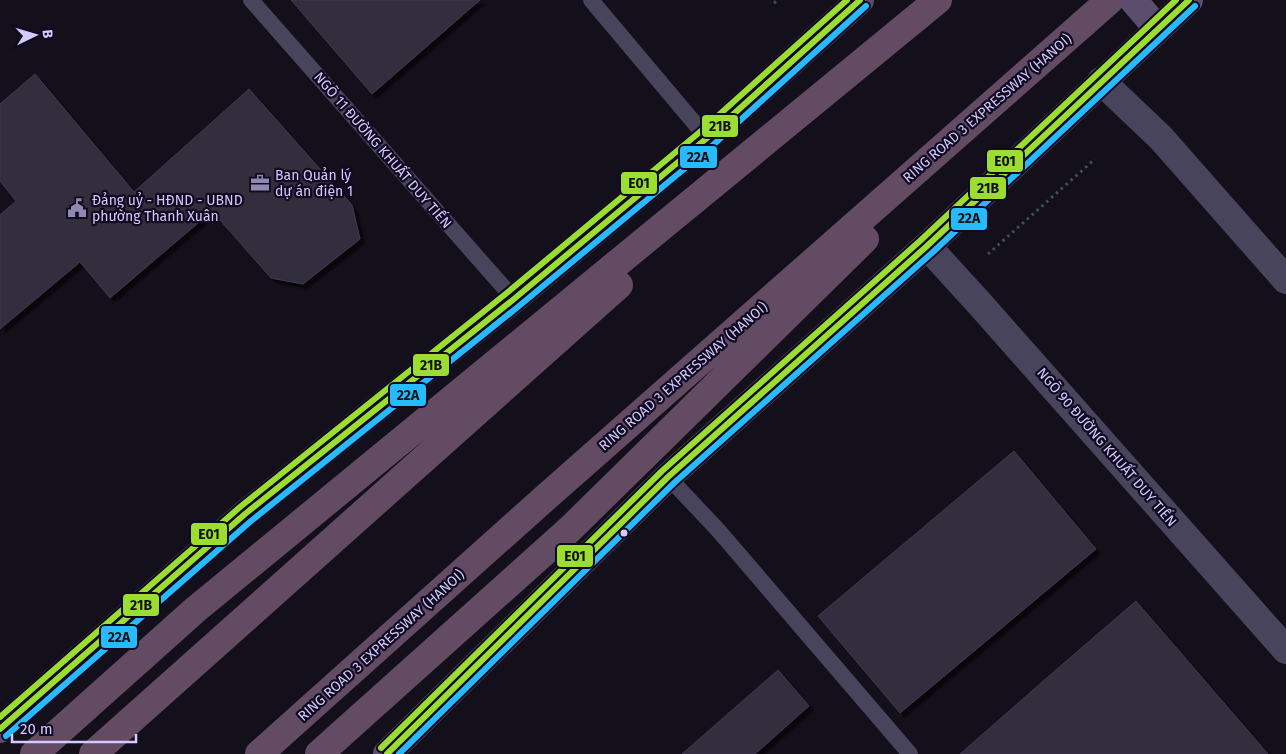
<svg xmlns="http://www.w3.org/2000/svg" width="1286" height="754" viewBox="0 0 1286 754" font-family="'Fira Sans',sans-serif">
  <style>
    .building { fill: #312d3e; stroke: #3e3a50; filter: url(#shadow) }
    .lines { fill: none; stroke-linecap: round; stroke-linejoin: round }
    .path { stroke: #424e5c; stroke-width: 3; stroke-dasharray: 2.5 4; stroke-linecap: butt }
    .service { stroke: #47445c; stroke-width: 16 }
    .minor { stroke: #47445c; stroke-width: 28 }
    .primary { stroke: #5c4d6e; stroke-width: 28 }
    .motorway { stroke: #624b63; stroke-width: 28 }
    .motorway-bridge { stroke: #624b63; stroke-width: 28 }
    .bus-1-casing { stroke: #100b20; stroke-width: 10 }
    .bus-2-casing { stroke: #100b20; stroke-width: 10 }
    .bus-3-casing { stroke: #100b20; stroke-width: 10 }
    .bus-1 { stroke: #9cdd31; stroke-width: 6 }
    .bus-2 { stroke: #27baff; stroke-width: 6 }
    .bus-3 { stroke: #9cdd31; stroke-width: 6 }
    .bus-dot { fill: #d3caff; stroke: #100b20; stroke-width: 2 }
    .labels { text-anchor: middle; stroke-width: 4.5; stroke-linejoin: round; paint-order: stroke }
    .street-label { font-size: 14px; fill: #d3caff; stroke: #100b20 }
    .poi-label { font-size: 14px; fill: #d3caff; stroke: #100b20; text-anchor: start }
    .line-badge { stroke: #100b20; stroke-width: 2 }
    .pale-badge-label { font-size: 14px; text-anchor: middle; font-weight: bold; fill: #111 }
  </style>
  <defs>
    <filter id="shadow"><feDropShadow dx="4.5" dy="4.5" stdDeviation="1" flood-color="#0009"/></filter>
  </defs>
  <rect width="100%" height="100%" fill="#13101b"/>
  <path class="building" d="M291 0H480L372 94Z
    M35 74 134 192 249 89 352 205 360 239 303 284 271 278 212 211 110 298 80 262 0 329V215L16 201 0 181V104Z
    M1014 451 1096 549 900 713 818 616Z
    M1136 601 1268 754H960L1049 676Z
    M778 670 809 706 755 754H682Z"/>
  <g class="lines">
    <path class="path" d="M774 3 778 0
      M988 254 1095 159"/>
    <path class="service" d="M251 0 514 299
      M591 0 707 138
      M668 477 718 530 910 754"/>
    <path class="minor" d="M1101 81 1161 138 1286 280
      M927 246 979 303 1286 650"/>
    <path class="primary" d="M1133 0 1157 28
      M0 729 245 514 514 299 707 138 860 0
      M387 754 668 477 927 246 1189 0"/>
    <path class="motorway" d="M1084 23 1110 0"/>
    <path class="motorway-bridge" d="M34 754 195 610 938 0
      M93 754 619 285
      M259 754 545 498 1084 23
      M319 754 570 529 865 239"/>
    <g class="bus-1-casing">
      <path id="bus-1" d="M0 729 245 514 514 299 707 138 860 0
        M387 754 668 477 927 246 1189 0"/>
    </g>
    <g class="bus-2-casing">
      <path id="bus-2" d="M6 736 251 521 519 306 713 145 866 6
        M399 754 674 483 933 252 1195 6"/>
    </g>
    <g class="bus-3-casing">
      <path id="bus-3" d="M0 717 240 507 508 292 701 131 847 0
        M381 748 662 471 921 240 1176 0"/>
    </g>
    <use href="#bus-1" class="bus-1"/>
    <use href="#bus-2" class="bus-2"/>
    <use href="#bus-3" class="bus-3"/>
  </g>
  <defs>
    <g id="office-bare" transform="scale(1.5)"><path d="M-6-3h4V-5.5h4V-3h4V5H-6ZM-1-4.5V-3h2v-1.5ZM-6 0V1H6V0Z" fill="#9089af" stroke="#100b20" stroke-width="2.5" paint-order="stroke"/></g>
    <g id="civic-bare" transform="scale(1.5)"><path d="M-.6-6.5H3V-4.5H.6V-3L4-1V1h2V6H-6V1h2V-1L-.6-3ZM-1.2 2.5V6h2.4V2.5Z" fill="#9089af" stroke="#100b20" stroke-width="2.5" paint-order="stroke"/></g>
  </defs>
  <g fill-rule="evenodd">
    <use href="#office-bare" x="260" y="183"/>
    <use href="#civic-bare" x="77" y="208"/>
  </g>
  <circle class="bus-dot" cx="624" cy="533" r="4.5"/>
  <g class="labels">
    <g class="street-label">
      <text transform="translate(987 108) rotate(-41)" y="5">RING ROAD 3 EXPRESSWAY (HANOI)</text>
      <text transform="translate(383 150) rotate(49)" y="5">NGÕ 11 ĐƯỜNG KHUẤT DUY TIẾN</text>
      <text transform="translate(683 376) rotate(-41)" y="5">RING ROAD 3 EXPRESSWAY (HANOI)</text>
      <text transform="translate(1107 447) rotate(49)" y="5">NGÕ 90 ĐƯỜNG KHUẤT DUY TIẾN</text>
      <text transform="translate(381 645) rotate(-42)" y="5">RING ROAD 3 EXPRESSWAY (HANOI)</text>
    </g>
    <g class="poi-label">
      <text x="275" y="180">Ban Quản lý<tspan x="275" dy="16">dự án điện 1</tspan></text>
      <text x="92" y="205">Đảng uỷ - HĐND - UBND<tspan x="92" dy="16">phường Thanh Xuân</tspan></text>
    </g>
  </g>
  <g class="line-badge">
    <rect x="701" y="114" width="38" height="24" rx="5" fill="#9cdd31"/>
    <rect x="679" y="145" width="39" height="24" rx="5" fill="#27baff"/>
    <rect x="986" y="149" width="38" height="24" rx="5" fill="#9cdd31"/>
    <rect x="620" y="171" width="38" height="24" rx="5" fill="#9cdd31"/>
    <rect x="969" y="176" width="38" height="24" rx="5" fill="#9cdd31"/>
    <rect x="950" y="207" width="38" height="24" rx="5" fill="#27baff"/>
    <rect x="412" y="353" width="38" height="24" rx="5" fill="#9cdd31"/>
    <rect x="389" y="383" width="38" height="24" rx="5" fill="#27baff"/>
    <rect x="190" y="522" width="38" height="24" rx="5" fill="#9cdd31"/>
    <rect x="556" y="544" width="38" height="24" rx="5" fill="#9cdd31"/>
    <rect x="122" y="593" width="38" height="24" rx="5" fill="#9cdd31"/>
    <rect x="100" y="625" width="38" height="24" rx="5" fill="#27baff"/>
  </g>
  <g class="pale-badge-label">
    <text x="720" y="131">21B</text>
    <text x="698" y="162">22A</text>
    <text x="1005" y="166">E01</text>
    <text x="639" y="188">E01</text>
    <text x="988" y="193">21B</text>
    <text x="969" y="223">22A</text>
    <text x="431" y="370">21B</text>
    <text x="408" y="400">22A</text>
    <text x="209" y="539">E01</text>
    <text x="575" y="561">E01</text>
    <text x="141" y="610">21B</text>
    <text x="119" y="642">22A</text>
  </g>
  <g transform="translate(35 35) rotate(85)" stroke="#100b20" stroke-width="4" paint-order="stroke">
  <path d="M0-4L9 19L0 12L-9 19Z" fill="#d3caff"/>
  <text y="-8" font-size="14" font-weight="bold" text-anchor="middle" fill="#d3caff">B</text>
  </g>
  <path d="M12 734v8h124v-8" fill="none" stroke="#d3caff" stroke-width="2.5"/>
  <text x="20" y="734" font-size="15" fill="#d3caff" stroke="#100b20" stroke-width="4" paint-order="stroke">20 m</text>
</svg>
